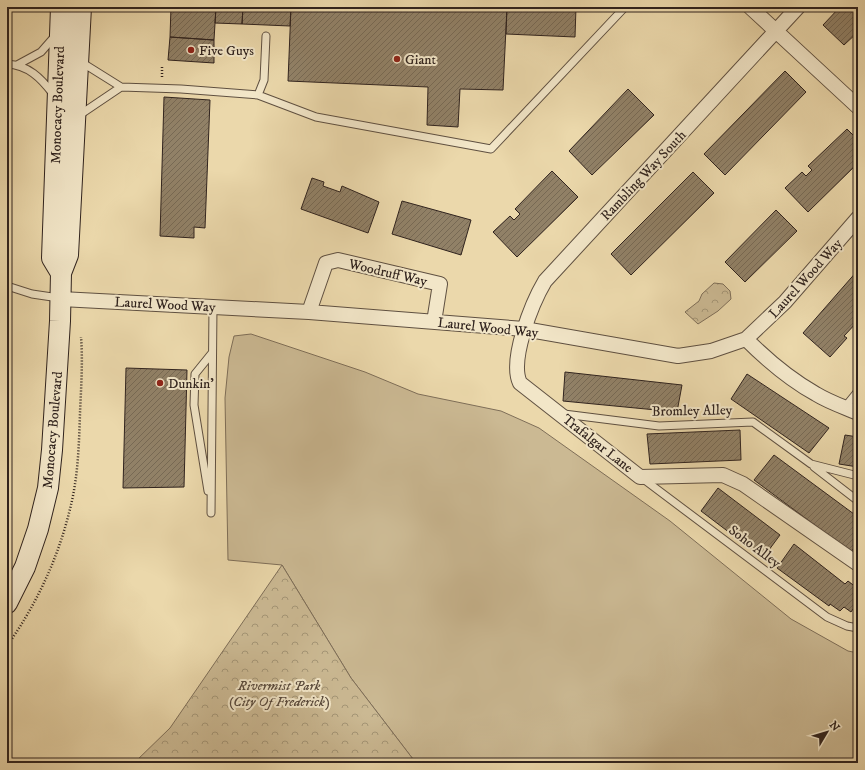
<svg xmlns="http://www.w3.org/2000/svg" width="865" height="770" viewBox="0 0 865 770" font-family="'IM FELL DW Pica',serif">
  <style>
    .grass { fill: #cbb993; stroke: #7e6e58 }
    .park { fill: url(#park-crowns); stroke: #7e6e58 }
    .building { fill: url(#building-hatch); stroke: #30231e }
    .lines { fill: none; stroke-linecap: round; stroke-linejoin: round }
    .lane-casing { stroke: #5f5041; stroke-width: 9 }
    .street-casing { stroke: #5f5041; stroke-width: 16 }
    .secondary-casing { stroke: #30231e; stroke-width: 22 }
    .path { stroke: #30231e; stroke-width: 2.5; stroke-dasharray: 1 2; stroke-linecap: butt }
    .lane { stroke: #f2e6c8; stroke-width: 7 }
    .street { stroke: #f2e6c8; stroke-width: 14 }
    .secondary { stroke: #f2e6c8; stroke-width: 20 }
    .poi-dot { fill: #8f2418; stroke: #f2e6c8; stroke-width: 1.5 }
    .labels { text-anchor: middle; stroke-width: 4; stroke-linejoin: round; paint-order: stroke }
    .poi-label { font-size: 14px; fill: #30231e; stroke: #f2e6c8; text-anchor: start }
    .street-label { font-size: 14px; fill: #30231e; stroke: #f2e6c8 }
    .park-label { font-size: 14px; font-style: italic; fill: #57483b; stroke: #f2e6c8 }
  </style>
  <defs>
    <pattern id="park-crowns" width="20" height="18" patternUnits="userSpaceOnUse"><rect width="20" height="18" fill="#cbb993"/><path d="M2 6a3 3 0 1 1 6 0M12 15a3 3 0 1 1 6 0" fill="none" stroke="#a59677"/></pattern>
    <pattern id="building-hatch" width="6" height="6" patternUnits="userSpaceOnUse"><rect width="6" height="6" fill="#918167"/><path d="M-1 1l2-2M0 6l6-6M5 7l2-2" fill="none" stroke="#776954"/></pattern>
  </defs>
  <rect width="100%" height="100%" fill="#ebd8ab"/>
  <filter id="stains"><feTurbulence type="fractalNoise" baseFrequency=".005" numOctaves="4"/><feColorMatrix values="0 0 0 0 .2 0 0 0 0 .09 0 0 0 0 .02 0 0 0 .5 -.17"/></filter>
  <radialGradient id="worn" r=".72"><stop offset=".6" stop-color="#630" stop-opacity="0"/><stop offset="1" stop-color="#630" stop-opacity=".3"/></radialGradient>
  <path class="grass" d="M251 334 365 372 418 394 501 411 539 428 670 521 791 619 848 651 858 653V763H416L351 678 282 565 228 560 225 398 229 357 234 336Z"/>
  <path class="park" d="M714 283 723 284 730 291 731 299 718 311 698 324 685 312 699 301 702 294Z
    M282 565 351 678 416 763H134L170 728Z"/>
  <path class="building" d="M171 7H216L214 40 170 37Z
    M216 7H243L242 24 215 23Z
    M243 7H291L290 26 242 24Z
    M291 7H507L503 90 460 89 458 127 427 125 428 87 288 81Z
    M507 7H576L575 37 506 34Z
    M840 7H858V32L844 45 823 25Z
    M170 37 214 40V63L168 60Z
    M785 71 806 92 725 175 704 154Z
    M628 89 654 115 592 175 569 151Z
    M164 97 210 100 205 228 194 227V238L160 236Z
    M847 129 858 140V163L808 212 785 188 802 172 806 176 812 170 808 166Z
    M552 171 578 197 517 257 493 232 510 216 514 220 520 214 515 209Z
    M693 172 714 193 631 275 611 254Z
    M312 178 324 182 323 186 340 192 342 186 379 202 368 233 301 209Z
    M402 201 471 220 461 255 392 234Z
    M776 210 797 231 745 282 725 262Z
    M858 270V321L844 336 847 338 830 357 803 333Z
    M126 368 187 370 184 487 123 488Z
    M565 372 682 385 677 412 563 401Z
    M747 374 829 428 809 453 731 399Z
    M740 430 741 460 650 464 647 434Z
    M845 435 858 437V467L839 464Z
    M774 455 858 517V542L851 552 754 480Z
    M718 488 780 535 763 558 701 511Z
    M794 544 845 584 848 581 857 588 858 586V612L853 609 851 612 844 607 840 611 830 604 829 606 777 568Z"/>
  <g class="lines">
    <g class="lane-casing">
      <path id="lane" d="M7 64C28 65 41 78 53 94
        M17 65 41 52 55 36
        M121 87 181 89 258 95 264 80 266 36
        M258 95 316 117 491 149 625 7
        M78 116 121 87 81 62
        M7 286 32 294 59 298
        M845 407 858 391
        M564 414 659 426 753 422 811 464 858 476
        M814 467 858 501
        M642 478 827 617 847 626 858 628
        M208 491 194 405 195 374 212 353
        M211 513 213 307"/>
    </g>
    <g class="street-casing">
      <path id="street" d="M750 7 858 107
        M798 7 545 281C532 303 509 360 520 383L640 477 723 475 743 484 858 564
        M61 299 309 312 524 329 678 356 711 351 746 339 785 302 858 218
        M309 312 326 263 338 260 440 284 434 322
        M746 339C767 360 789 379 816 394 829 402 844 407 858 413"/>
    </g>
    <g class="secondary-casing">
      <path id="secondary" d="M61 7 52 258 61 273
        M7 603 25 567 38 529 48 488 52 450 60 321 61 273 68 255 81 7"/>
    </g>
    <path class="path" d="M162 77V65
      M7 646C36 605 58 559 70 509 78 478 79 445 80 413 81 388 83 362 81 337"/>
    <use href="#lane" class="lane"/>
    <use href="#street" class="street"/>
    <use href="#secondary" class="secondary"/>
  </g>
  <g class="poi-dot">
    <circle cx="191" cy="50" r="4"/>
    <circle cx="397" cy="59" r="4"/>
    <circle cx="160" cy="383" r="4"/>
  </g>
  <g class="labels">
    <g class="poi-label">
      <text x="199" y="55">Five Guys</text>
      <text x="405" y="64">Giant</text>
      <text x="168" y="388">Dunkin'</text>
    </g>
    <g class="street-label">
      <text transform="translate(57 105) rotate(-88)" y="5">Monocacy Boulevard</text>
      <text transform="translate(643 175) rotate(-47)" y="5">Rambling Way South</text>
      <text transform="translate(388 272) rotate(13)" y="5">Woodruff Way</text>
      <text transform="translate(805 278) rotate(-48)" y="5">Laurel Wood Way</text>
      <text transform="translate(165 304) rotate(3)" y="5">Laurel Wood Way</text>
      <text transform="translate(488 327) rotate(6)" y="5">Laurel Wood Way</text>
      <text transform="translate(692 410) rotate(-1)" y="5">Bromley Alley</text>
      <text transform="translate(52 430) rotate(-85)" y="5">Monocacy Boulevard</text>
      <text transform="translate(598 443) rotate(38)" y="5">Trafalgar Lane</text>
      <text transform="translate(755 546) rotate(37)" y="5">Soho Alley</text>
    </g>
    <g class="park-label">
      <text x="279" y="690">Rivermist Park<tspan x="279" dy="16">(City Of Frederick)</tspan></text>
    </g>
  </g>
  <rect width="865" height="770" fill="none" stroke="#ebd8ab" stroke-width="24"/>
  <rect x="8" y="8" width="849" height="754" fill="none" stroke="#30231e" stroke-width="2"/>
  <rect x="12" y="12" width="841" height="746" fill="none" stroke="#30231e"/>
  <g transform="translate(827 732) rotate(52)" stroke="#f2e6c8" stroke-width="3" paint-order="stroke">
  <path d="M0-3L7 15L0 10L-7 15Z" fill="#30231e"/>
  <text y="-6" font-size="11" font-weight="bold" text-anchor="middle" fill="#30231e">N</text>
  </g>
  <rect width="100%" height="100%" filter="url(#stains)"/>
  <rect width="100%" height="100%" fill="url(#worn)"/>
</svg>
